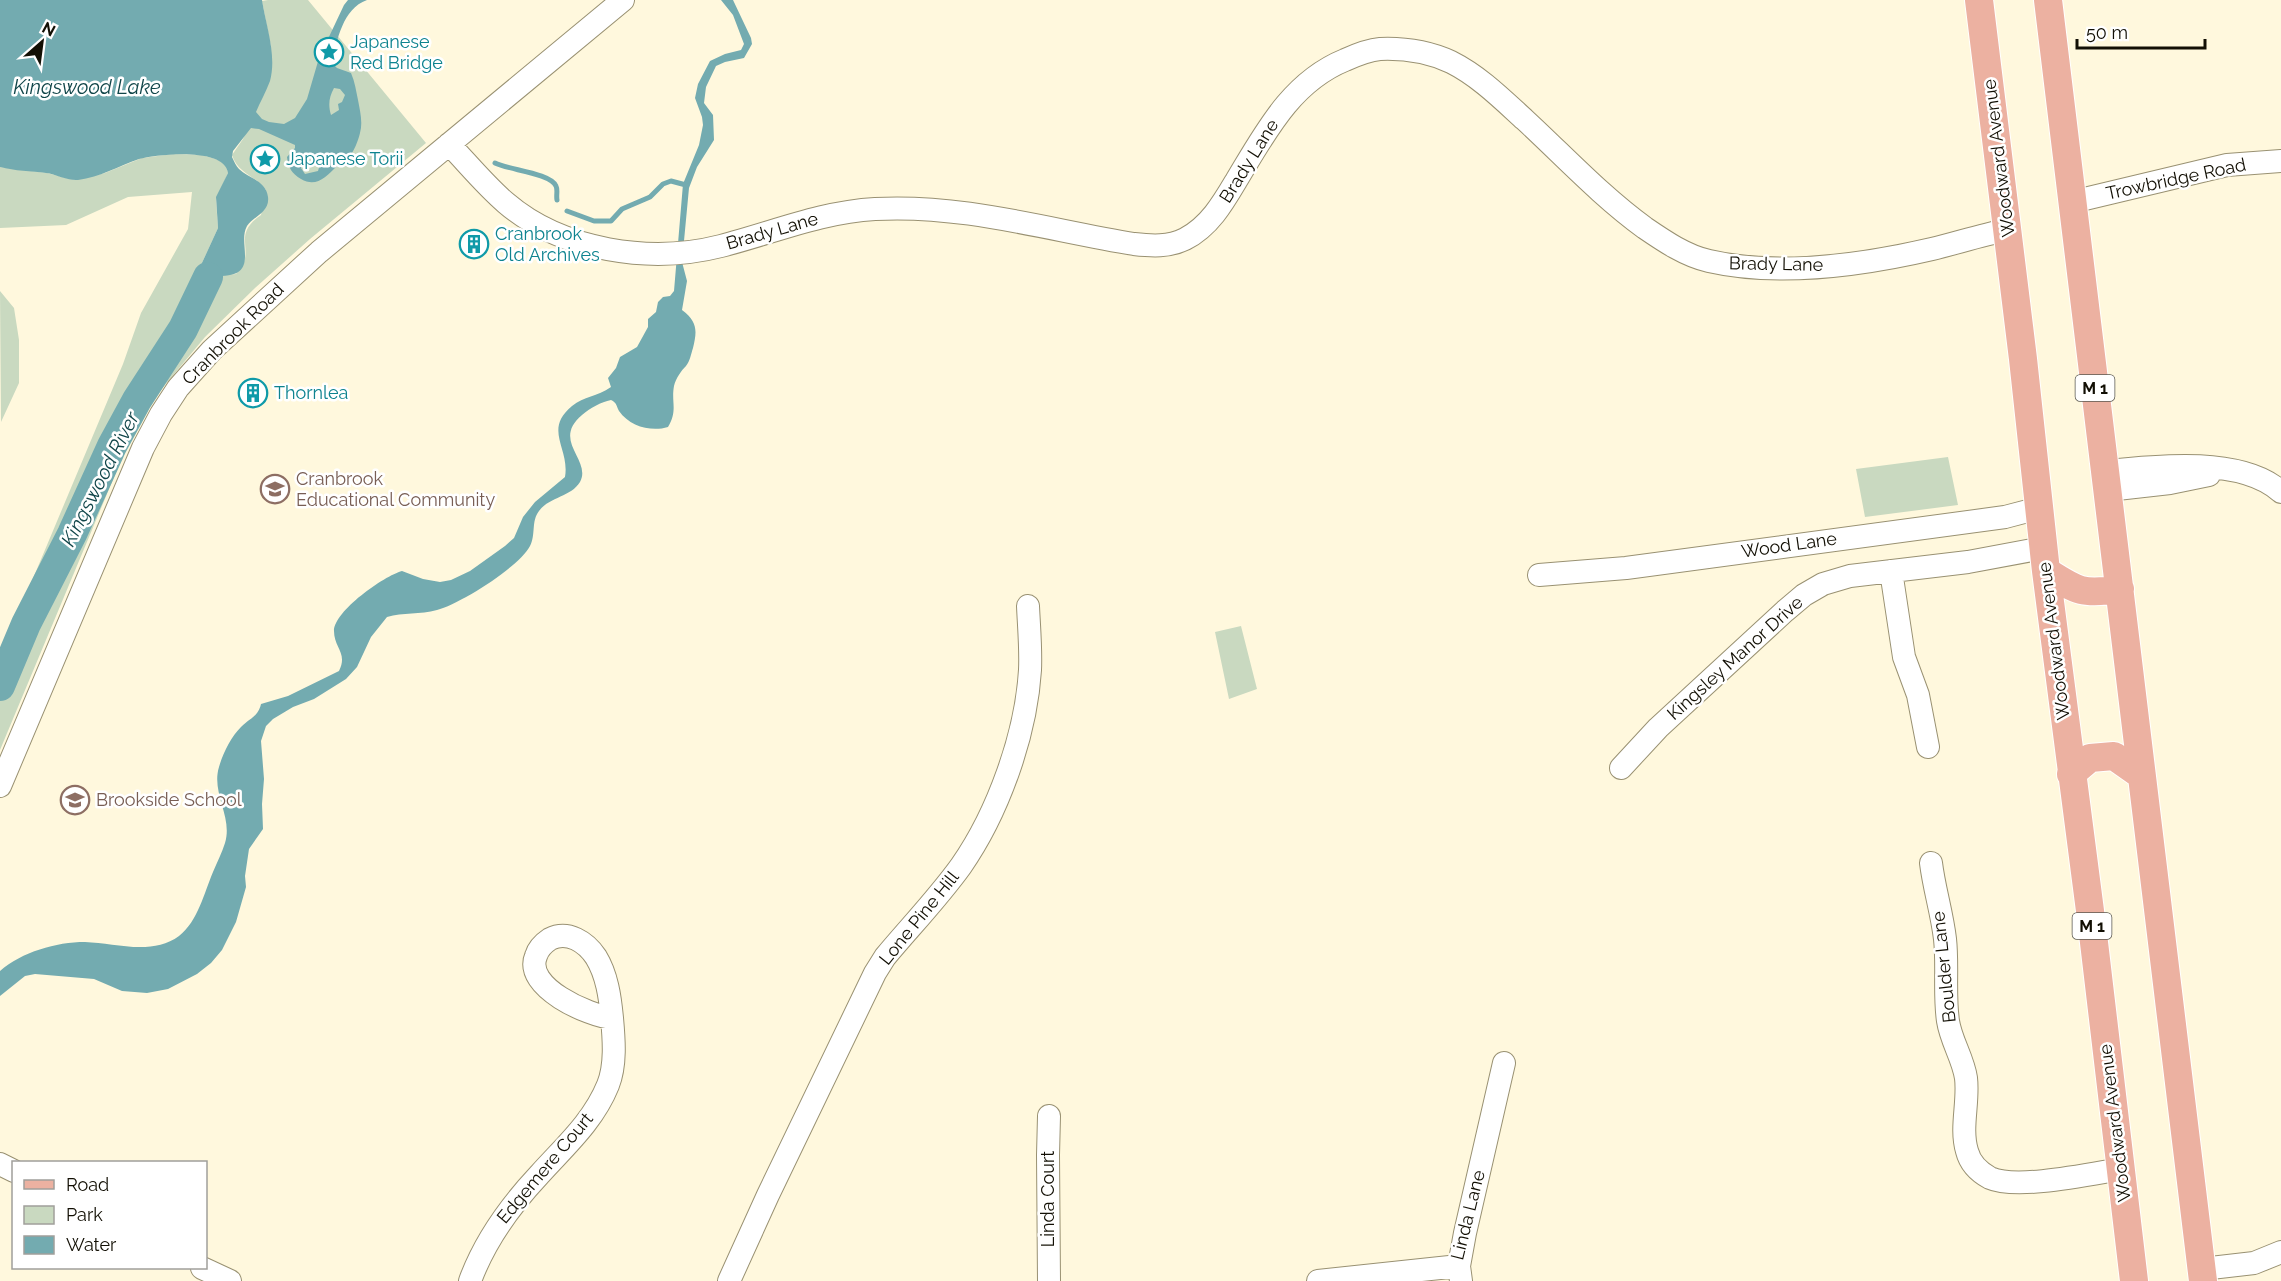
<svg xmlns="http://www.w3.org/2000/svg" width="2281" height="1281" viewBox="0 0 2281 1281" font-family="Raleway,sans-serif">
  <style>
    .green { fill: #c9d9c0 }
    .water { fill: #73abb0; fill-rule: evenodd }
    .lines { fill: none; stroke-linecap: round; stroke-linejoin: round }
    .stream { stroke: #73abb0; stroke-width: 5 }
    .river { stroke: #73abb0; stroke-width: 30 }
    .minor-casing { stroke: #999172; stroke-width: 24 }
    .major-casing { stroke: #fff; stroke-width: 30 }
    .minor { stroke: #fff; stroke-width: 22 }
    .major { stroke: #ecb1a1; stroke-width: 28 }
    .labels { text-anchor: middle; stroke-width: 5; stroke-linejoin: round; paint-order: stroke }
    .shield { fill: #fff; stroke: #59574f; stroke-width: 1.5 }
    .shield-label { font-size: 16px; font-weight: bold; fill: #120f04 }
    .culture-label { font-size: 18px; fill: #0d838f; stroke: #fff; text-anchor: start }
    .street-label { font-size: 18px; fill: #120f04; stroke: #fff }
    .education-label { font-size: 18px; fill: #785e54; stroke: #fff; text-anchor: start }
    .water-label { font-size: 20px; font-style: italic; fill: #104549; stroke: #fff }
  </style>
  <rect width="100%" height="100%" fill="#fff8dd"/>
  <path class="green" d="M268 0H308L426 143 310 239 255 288 205 337 140 415 0 750V657L123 364 141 313 188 229 192 192 128 197 66 225 0 228V167L47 173 74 180 105 173 142 158 173 154 202 155 219 160 227 166 228 173 216 200 218 228 201 265 208 277 236 274C259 250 229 237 261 215L266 190C255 175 238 174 232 155L243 139 270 79 271 47 262 1Z
    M0 291 14 308 19 340V383L1 422Z
    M1948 457 1958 505 1865 517 1856 469Z
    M1241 626 1257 689 1229 699 1215 632Z"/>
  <path class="water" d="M0 0H262C266 26 277 55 270 81 266 92 260 102 256 112L262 119 269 122 284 124 295 118 307 99 319 58 344 5 348 0H367C342 9 338 40 331 62L337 68 351 73C355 82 356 91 358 100 360 111 363 122 360 133 358 141 354 152 348 158 345 162 340 163 337 166 326 177 316 188 301 179 292 174 288 167 287 157L295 148V145L259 129 251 128 233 151 232 157C234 161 236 166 239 169 249 179 266 180 268 197 270 212 254 216 247 226 237 243 260 275 222 276 215 277 209 278 204 274L201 265 218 228 216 197 228 173C225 147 158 154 139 159 119 166 100 177 78 180 67 181 56 174 46 173 31 171 15 171 0 167ZM334 88 340 89 345 95 342 102 338 104 339 110 331 115C328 105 329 97 334 88ZM308 156H315L319 159 320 164 318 171 305 174 301 168Z
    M721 0H733L751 38 752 44 744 58 725 62 716 66 706 87 704 103 713 115 714 140 697 167 689 188 682 262 687 281 682 310C698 322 697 331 693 348 691 354 690 361 686 366 681 371 676 378 674 386 671 403 678 410 668 427 652 432 630 427 619 411 616 405 617 403 611 400 601 402 590 408 582 415 551 441 592 460 580 482 571 497 549 497 539 511 531 521 536 535 530 546 519 567 460 604 437 610 420 615 403 612 387 617L371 637 357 667 346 679 314 699 293 707 273 719 266 726 261 741 264 779 262 804 263 829 249 849 245 876 246 887 236 922 222 950 211 963 197 974 168 989 147 993 122 991 94 979 35 974 25 976 0 996V971C22 952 56 942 85 942 115 943 152 956 179 936 198 921 204 893 213 872 217 862 222 853 225 843 233 817 211 793 219 767 223 753 231 737 241 727 250 718 258 717 261 704L288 696 339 671C348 653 334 648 334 631 334 611 384 576 402 571L423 579 440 582 451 580 470 571 505 546 514 538 523 517 535 502 565 477C570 448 543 430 572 406 584 396 597 397 611 387L608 378 616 368 620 357 637 347 648 327V319L656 312 658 302 663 297 670 296 674 291 683 184 699 145 703 125 702 117 695 98 698 84 710 61 725 54 741 50 744 44 733 15Z"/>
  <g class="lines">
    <path class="stream" d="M495 163C509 170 550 173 556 186 558 190 556 195 557 200
      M567 211 594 221H611L622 209 650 197 663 184 671 181 686 185"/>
    <path class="river" d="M0 686 26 624 72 534 112 446 137 400 183 329 208 277"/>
    <g class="minor-casing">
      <path id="minor" d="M449 144C468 164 486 186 506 203 562 251 651 264 721 246 772 233 821 212 875 209 963 204 1048 230 1134 244 1152 246 1169 247 1185 239 1209 227 1223 203 1236 181 1265 133 1291 82 1345 60 1356 55 1368 50 1380 49 1404 48 1429 52 1451 62 1479 76 1502 99 1525 120 1564 156 1601 196 1645 228 1664 241 1686 256 1709 261 1779 277 1863 265 1932 249 1957 243 1981 235 2007 230
        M2072 202 2227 165 2281 161
        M2106 471C2155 466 2242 456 2281 492
        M2108 490 2170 483 2209 475
        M1891 571 1904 657 1918 695 1928 747
        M1539 575 1626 568 2005 517 2039 508
        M1621 768 1658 728 1785 611 1804 595 1823 584 1850 576 1968 562 2043 548
        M0 786 143 448 161 414 178 388 212 350 319 252 623 0
        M1931 863C1934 888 1942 913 1945 939 1948 966 1944 994 1948 1021 1951 1041 1963 1058 1966 1078 1969 1102 1960 1128 1967 1151 1970 1163 1979 1172 1990 1178 2017 1190 2090 1174 2121 1169
        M0 1164 14 1171
        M202 1268 230 1281
        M2202 1269 2254 1263 2281 1252
        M470 1281C485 1240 509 1207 539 1175 564 1147 593 1122 608 1085 616 1065 614 1040 612 1018 610 997 607 975 596 957 586 942 568 930 550 939 544 943 538 949 536 956 523 987 589 1016 612 1018
        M729 1281 768 1195 875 973 885 957C910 927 938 898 961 866 998 813 1026 735 1030 670 1031 649 1029 628 1028 606
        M1049 1281 1048 1155 1049 1116
        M1318 1281 1459 1266
        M1461 1281 1459 1266 1465 1233 1504 1063"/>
    </g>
    <g class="major-casing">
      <path id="major" d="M1979 0 2023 359 2046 571 2093 934 2134 1281
        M2048 0 2203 1281
        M2046 571C2077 591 2082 595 2120 589
        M2071 774 2090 758 2114 756 2141 775"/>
    </g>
    <use href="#minor" class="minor"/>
    <use href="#major" class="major"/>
  </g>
  <defs>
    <g id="sight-ring" transform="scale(1.5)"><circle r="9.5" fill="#fff" stroke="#0f9aa8" stroke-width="1.5"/><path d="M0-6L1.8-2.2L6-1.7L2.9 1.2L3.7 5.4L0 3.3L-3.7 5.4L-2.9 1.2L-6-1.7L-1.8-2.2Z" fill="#0f9aa8"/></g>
    <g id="building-ring" transform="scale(1.5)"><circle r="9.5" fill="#fff" stroke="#0f9aa8" stroke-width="1.5"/><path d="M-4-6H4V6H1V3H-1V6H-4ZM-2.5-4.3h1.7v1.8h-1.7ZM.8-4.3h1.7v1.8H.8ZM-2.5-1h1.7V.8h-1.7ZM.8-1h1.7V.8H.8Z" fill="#0f9aa8"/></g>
    <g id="school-ring" transform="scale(1.5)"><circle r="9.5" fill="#fff" stroke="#8d6e63" stroke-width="1.5"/><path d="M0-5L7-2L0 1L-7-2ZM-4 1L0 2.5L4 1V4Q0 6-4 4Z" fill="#8d6e63"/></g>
  </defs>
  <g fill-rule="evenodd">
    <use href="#sight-ring" x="329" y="52"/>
    <use href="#sight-ring" x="265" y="159"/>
    <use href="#building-ring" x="474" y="244"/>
    <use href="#building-ring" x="253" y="393"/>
    <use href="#school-ring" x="275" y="489"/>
    <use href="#school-ring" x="75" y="800"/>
  </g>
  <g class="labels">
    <g class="shield">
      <rect x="2075.5" y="375" width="39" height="26" rx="4.5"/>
      <rect x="2072.5" y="913" width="39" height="26" rx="4.5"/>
    </g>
    <g class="shield-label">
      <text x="2095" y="394">M 1</text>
      <text x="2092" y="932">M 1</text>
    </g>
    <g class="culture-label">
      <text x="350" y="48">Japanese<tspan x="350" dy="21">Red Bridge</tspan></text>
      <text x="286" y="165">Japanese Torii</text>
      <text x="495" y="240">Cranbrook<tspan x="495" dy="21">Old Archives</tspan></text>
      <text x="274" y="399">Thornlea</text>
    </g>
    <g class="street-label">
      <text transform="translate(1999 158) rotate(-97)" y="6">Woodward Avenue</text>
      <text transform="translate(1249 161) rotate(-58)" y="6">Brady Lane</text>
      <text transform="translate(2176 179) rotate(-12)" y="6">Trowbridge Road</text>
      <text transform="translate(772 231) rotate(-16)" y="6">Brady Lane</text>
      <text transform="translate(1776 264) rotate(1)" y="6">Brady Lane</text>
      <text transform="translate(233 334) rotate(-45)" y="6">Cranbrook Road</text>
      <text transform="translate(1789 545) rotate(-8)" y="6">Wood Lane</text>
      <text transform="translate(2054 641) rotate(-97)" y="6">Woodward Avenue</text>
      <text transform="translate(1735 658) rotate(-42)" y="6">Kingsley Manor Drive</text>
      <text transform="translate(919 918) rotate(-51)" y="6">Lone Pine Hill</text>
      <text transform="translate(1944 967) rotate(-96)" y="6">Boulder Lane</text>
      <text transform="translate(2115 1123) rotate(-97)" y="6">Woodward Avenue</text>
      <text transform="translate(545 1168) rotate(-50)" y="6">Edgemere Court</text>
      <text transform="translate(1048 1199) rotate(-90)" y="6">Linda Court</text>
      <text transform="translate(1468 1215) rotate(-76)" y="6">Linda Lane</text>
    </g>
    <g class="education-label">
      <text x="296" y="485">Cranbrook<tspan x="296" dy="21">Educational Community</tspan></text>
      <text x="96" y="806">Brookside School</text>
    </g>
    <g class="water-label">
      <text x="87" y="94">Kingswood Lake</text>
      <text transform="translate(100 479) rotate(-63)" y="7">Kingswood River</text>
    </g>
  </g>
  <rect x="12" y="1161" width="195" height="108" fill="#ffffff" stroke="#a09f9b" stroke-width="1.5"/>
  <rect x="24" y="1180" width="30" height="9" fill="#ecb1a1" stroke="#a09f9b" stroke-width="1.5"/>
  <text x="66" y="1191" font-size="18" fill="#120f04">Road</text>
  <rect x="24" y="1206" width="30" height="18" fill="#c9d9c0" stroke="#a09f9b" stroke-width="1.5"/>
  <text x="66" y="1221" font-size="18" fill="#120f04">Park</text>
  <rect x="24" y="1236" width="30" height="18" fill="#73abb0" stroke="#a09f9b" stroke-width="1.5"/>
  <text x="66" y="1251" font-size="18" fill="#120f04">Water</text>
  <g transform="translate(42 42) rotate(28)" stroke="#ffffff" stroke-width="4.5" paint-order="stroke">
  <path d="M0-4.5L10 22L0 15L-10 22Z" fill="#120f04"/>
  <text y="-9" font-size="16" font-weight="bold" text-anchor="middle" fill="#120f04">N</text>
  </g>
  <path d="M2077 39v9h128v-9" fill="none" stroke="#120f04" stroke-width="3"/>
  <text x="2086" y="39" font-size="18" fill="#120f04" stroke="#ffffff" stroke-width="4.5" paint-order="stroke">50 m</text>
</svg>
